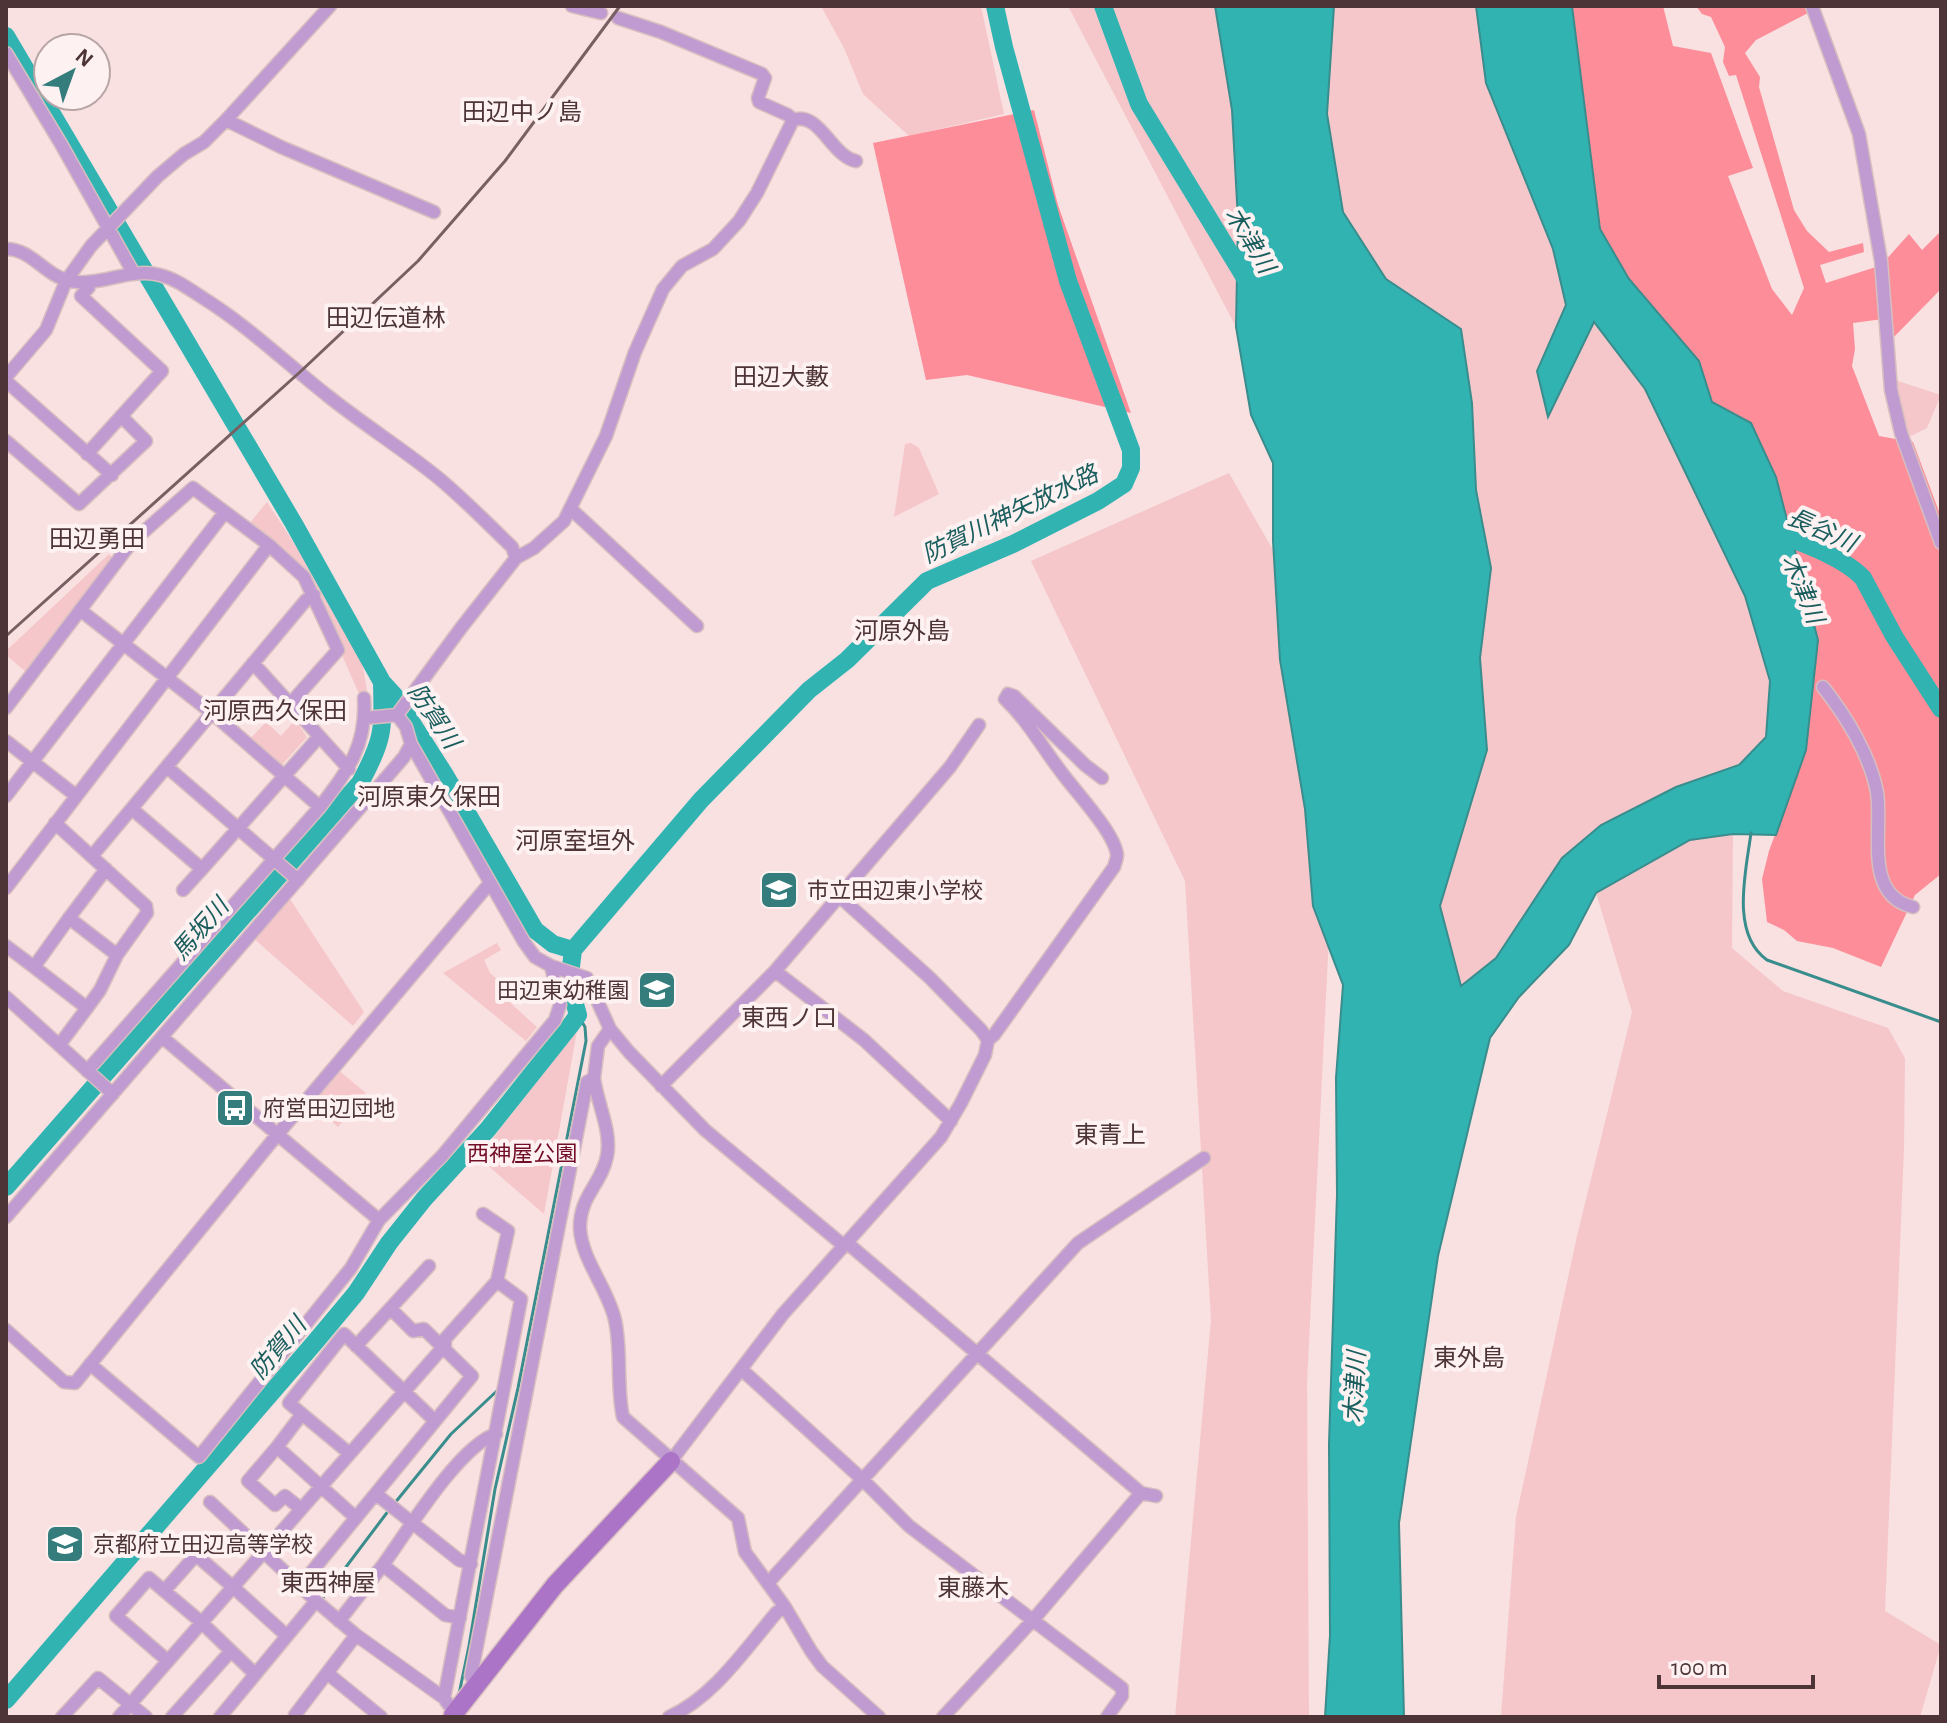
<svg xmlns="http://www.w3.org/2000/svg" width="1947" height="1723" viewBox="0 0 1947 1723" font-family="'Alegreya Sans','Noto Sans JP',sans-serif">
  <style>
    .green { fill: #f5c7ca }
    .forest { fill: #fd8d99 }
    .water { fill: #31b3b2; stroke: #398d8d; stroke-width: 2 }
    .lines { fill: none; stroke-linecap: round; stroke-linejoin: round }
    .stream { stroke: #398d8d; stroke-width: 3 }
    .river { stroke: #31b3b2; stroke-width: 18 }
    .street-casing { stroke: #d7bebf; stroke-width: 15 }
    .secondary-casing { stroke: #d7bebf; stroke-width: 21 }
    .street { stroke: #c09bd2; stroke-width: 12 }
    .secondary { stroke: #ab74c6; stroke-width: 18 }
    .rail { stroke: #785f61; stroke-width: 3 }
    .labels { text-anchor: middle; stroke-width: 8; stroke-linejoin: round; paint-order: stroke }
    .poi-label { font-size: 22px; fill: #4d3436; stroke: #fef1f1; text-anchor: start }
    .park-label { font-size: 22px; fill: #720d27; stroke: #fef1f1 }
    .neighbourhood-label { font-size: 24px; fill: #4d3436; stroke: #fef1f1 }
    .water-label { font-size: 24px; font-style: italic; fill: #1a5e5e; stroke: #fef1f1 }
  </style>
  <rect width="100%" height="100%" fill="#f9e0e1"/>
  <path class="green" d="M821 6H981L1004 114 909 136 863 94 844 48Z
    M1068 6H1215L1232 110 1238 220 1236 327Z
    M1334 6H1476L1486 83 1553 249 1566 305 1537 371 1549 416 1594 321 1645 389 1745 596 1770 681 1766 737 1739 765 1676 787 1601 825 1562 858 1496 958 1461 986 1440 906 1487 750 1480 658 1491 568 1476 490 1472 403 1461 329 1386 279 1343 212 1327 114Z
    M1895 380 1941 395 1927 428 1911 436 1903 427Z
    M911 443 919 448 939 494 894 517 905 444Z
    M1229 473 1342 671 1307 1383 1309 1717H1175L1211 1320 1185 881 1031 561Z
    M267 502 311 569 362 662 368 696 359 694 307 575 249 524Z
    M109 554 113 558 26 672 6 655V651Z
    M295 720 307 737 279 768 248 741 266 722 281 736Z
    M1733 834 1732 948 1783 991 1888 1028 1905 1058 1904 1149 1885 1611 1941 1645 1920 1717H1501L1516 1517 1577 1236 1632 1012 1596 893 1690 840Z
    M288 896 364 1012 353 1026 252 937Z
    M497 943 501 950 484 960 490 973 512 992 506 999 537 1027 526 1041 443 973Z
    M577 1031 544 1214 478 1157Z
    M337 1069 366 1093 338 1127 309 1102Z"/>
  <path class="forest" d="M1572 6H1663L1673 46 1711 53 1753 168 1728 176 1772 289 1792 315 1804 288 1736 75 1729 76 1723 62 1725 47 1711 17 1702 14 1696 6H1808L1810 12 1756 40 1745 53 1760 77 1759 87 1794 210 1807 231 1829 252 1863 243 1864 252 1820 265 1826 283 1876 267 1883 319 1853 323 1855 349 1852 366 1879 436 1913 442 1941 517V874L1915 895 1881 967 1833 948 1797 941 1784 930 1767 922 1762 879 1769 851 1806 750 1751 423 1712 402 1699 361 1629 279 1600 229Z
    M1034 110 1058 205 1131 413 967 375 926 380 873 143Z
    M1941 231V289L1890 341 1884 262 1909 234 1922 250Z"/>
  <path class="water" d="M1215 6H1334L1327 114 1343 212 1386 279 1461 329 1472 403 1476 490 1491 568 1480 658 1487 750 1440 906 1461 986 1496 958 1562 858 1601 825 1676 787 1739 765 1766 737 1770 681 1745 596 1645 389 1594 322 1548 417 1537 371 1566 305 1553 249 1486 83 1476 6H1572L1600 229 1629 279 1699 361 1712 402 1751 423 1776 477 1818 640 1806 750 1776 835 1733 834 1690 840 1596 893 1569 945 1519 997 1490 1038 1438 1256 1399 1523 1404 1717H1325L1330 1635 1329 1444 1337 1195 1336 1078 1343 985 1313 906 1305 809 1280 660 1273 541V463L1251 415 1236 327 1238 220 1232 110Z"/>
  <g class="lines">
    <path class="stream" d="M1751 833C1746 871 1730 934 1767 960L1941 1022
      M394 1504 451 1434 499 1389
      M321 1600 389 1510
      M459 1694 469 1646 495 1489 518 1388 586 1041 585 1027 578 1015"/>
    <path class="river" d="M1103 6 1139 104 1250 286
      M6 36 294 524 382 682 394 695 445 775 535 930 553 944 573 950
      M1771 532C1799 541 1843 557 1863 578L1894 636 1941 709
      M573 950 701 800 809 690 847 660 927 581 1013 544 1098 501 1124 484 1131 468V450L1068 281 1004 47 995 6
      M6 1187 360 783C384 739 383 731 382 682
      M6 1700 316 1341 356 1293 389 1243 424 1199 488 1129 570 1026 578 1015 569 983 573 950"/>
    <g class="street-casing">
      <path id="street" d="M572 6 601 13
        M1812 6 1859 134 1881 261 1891 390 1901 433 1941 543
        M618 18 661 32 762 74 765 78 758 98 759 102 788 115 793 120C820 111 831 156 856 161
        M6 53 61 144 134 274
        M226 120 281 147 434 212
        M6 249C32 249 45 276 70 281 100 287 130 267 160 275 176 279 189 289 203 298 248 326 286 363 328 396 363 424 401 448 436 476 463 498 487 523 512 547L516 558
        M6 377 46 330 66 281 91 246 158 176 184 154 204 142 226 120 330 6
        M6 381 112 475
        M6 441 79 504 146 441 121 416
        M87 454 162 371 81 296 89 287V282
        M571 509 697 626
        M80 610 212 713 320 807
        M253 663 349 769
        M1823 687C1846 716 1870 755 1877 792 1883 831 1863 895 1913 907
        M6 708 131 543 193 488 269 545 304 577 338 650 290 704
        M397 715 461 628 516 558 534 548 564 521 606 436 635 352 663 289 682 266 713 249 739 221 757 193 793 120
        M397 715 406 727 411 744 524 942 535 957 551 966
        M365 718 397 715
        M6 741 75 795
        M167 767 298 880
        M6 796 225 512
        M132 809 202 869 183 890
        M55 823 146 906 147 913 117 955 100 990 87 1008
        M92 856 306 600 314 595
        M106 869 69 918 117 955
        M202 869 318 738
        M6 888 269 545
        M6 946 34 967 69 918
        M34 967 87 1008 60 1044
        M775 971 864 1040 951 1121
        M6 997 113 1094
        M162 1037 379 1220
        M988 1040 994 1035 1114 867C1115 864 1117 857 1117 855 1115 833 1075 791 1062 773 1042 747 1028 721 1005 699L1008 694 1014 696 1085 765 1102 778
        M87 1071 320 807C348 770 367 746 364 698
        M594 1078C597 1103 612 1131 607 1156 602 1184 579 1196 580 1229 582 1260 608 1289 615 1320 622 1352 616 1385 623 1417L738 1518 745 1552 785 1607 811 1651 822 1666 879 1717
        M661 1086 775 971 950 767 979 725
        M6 1217 404 757 411 744
        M846 1242 1141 1493 1156 1496
        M6 1330 64 1382 75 1383 277 1135 490 883
        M356 1346 429 1266
        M90 1364 199 1457 351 1268 379 1220 442 1156 555 1020 560 1005 551 966 587 978 610 1029 629 1052 705 1130 843 1245
        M741 1369 863 1480 909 1526 1122 1688V1696L1107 1717
        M302 1414 289 1403 344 1334 434 1420
        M277 1447 248 1481 275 1505 285 1496 300 1508
        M349 1453 302 1414 277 1447 356 1518
        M671 1461 783 1314 941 1137 961 1103 985 1055 988 1040 981 1030 930 978 840 897
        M376 1494 459 1560 471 1564
        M210 1502 316 1601 356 1635 444 1698 448 1704
        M768 1583 1078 1243 1204 1158
        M300 1586 472 1376 424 1329 413 1331 391 1309
        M164 1591 196 1555 233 1587 168 1661
        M460 1618 445 1615 383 1565C407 1532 459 1446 496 1434
        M339 1621 383 1565
        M356 1635 327 1673 381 1717
        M287 1636 233 1587 445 1345V1339L497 1281 508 1231 483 1214
        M476 1685 471 1676 587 1082 594 1078 598 1046 610 1029
        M444 1698 521 1299 497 1281
        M62 1717 98 1678 146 1717
        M119 1717 168 1661 116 1616 149 1578 201 1622 255 1674
        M172 1717 231 1651
        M220 1717 316 1601
        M298 1717 295 1715 327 1673
        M669 1717C714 1697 746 1648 777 1612L785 1607
        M943 1717 1033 1620 1141 1493"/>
    </g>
    <g class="secondary-casing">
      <path id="secondary" d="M453 1715 555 1585 671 1461"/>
    </g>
    <use href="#street" class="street"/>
    <use href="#secondary" class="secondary"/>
    <path class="rail" d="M6 636 300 372 418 261 505 161 620 6"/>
  </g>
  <defs>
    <g id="school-square" transform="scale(2)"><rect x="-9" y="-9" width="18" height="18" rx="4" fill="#357d7d" stroke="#fef1f1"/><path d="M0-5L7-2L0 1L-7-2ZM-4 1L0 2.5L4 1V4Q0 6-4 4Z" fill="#fff"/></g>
    <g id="bus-square" transform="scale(2)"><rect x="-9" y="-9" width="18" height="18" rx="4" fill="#357d7d" stroke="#fef1f1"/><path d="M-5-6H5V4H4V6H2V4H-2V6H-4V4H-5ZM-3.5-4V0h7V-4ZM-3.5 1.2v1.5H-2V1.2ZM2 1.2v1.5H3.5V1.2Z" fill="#fff"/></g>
  </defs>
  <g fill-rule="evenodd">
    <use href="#school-square" x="779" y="890"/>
    <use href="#school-square" x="657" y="990"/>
    <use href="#bus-square" x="235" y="1108"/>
    <use href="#school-square" x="65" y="1544"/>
  </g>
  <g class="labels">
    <g class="poi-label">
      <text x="807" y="898">市立田辺東小学校</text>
      <text x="629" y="998" text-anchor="end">田辺東幼稚園</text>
      <text x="263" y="1116">府営田辺団地</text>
      <text x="93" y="1552">京都府立田辺高等学校</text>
    </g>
    <g class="park-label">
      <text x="522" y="1161">西神屋公園</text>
    </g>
    <g class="neighbourhood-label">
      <text x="522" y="120">田辺中ノ島</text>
      <text x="386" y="326">田辺伝道林</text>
      <text x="781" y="385">田辺大藪</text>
      <text x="97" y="547">田辺勇田</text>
      <text x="902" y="639">河原外島</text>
      <text x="275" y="719">河原西久保田</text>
      <text x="429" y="805">河原東久保田</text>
      <text x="575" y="849">河原室垣外</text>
      <text x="789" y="1026">東西ノ口</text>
      <text x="1110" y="1143">東青上</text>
      <text x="1469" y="1366">東外島</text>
      <text x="328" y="1591">東西神屋</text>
      <text x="973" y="1596">東藤木</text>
    </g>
    <g class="water-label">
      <text transform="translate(1250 240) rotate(59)" y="8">木津川</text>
      <text transform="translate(1010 514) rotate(-26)" y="8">防賀川神矢放水路</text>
      <text transform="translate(1822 530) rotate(24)" y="8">長谷川</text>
      <text transform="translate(1803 589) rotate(68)" y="8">木津川</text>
      <text transform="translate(434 716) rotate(56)" y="8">防賀川</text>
      <text transform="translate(200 929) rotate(-49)" y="8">馬坂川</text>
      <text transform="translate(278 1348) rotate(-50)" y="8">防賀川</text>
      <text transform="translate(1355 1387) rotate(-87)" y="8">木津川</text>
    </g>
  </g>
  <rect width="1947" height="1723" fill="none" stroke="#4d3436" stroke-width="16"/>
  <g transform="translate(72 72) rotate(41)"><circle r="38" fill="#fef1f1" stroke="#b7a5a6" stroke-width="2"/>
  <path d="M0-6L14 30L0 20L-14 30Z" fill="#357d7d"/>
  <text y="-12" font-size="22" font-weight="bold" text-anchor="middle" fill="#4d3436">N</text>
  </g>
  <path d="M1659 1675v12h154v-12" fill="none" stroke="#4d3436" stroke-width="4"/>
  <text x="1671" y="1675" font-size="24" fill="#4d3436" stroke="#fef1f1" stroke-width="6" paint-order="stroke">100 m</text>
</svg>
